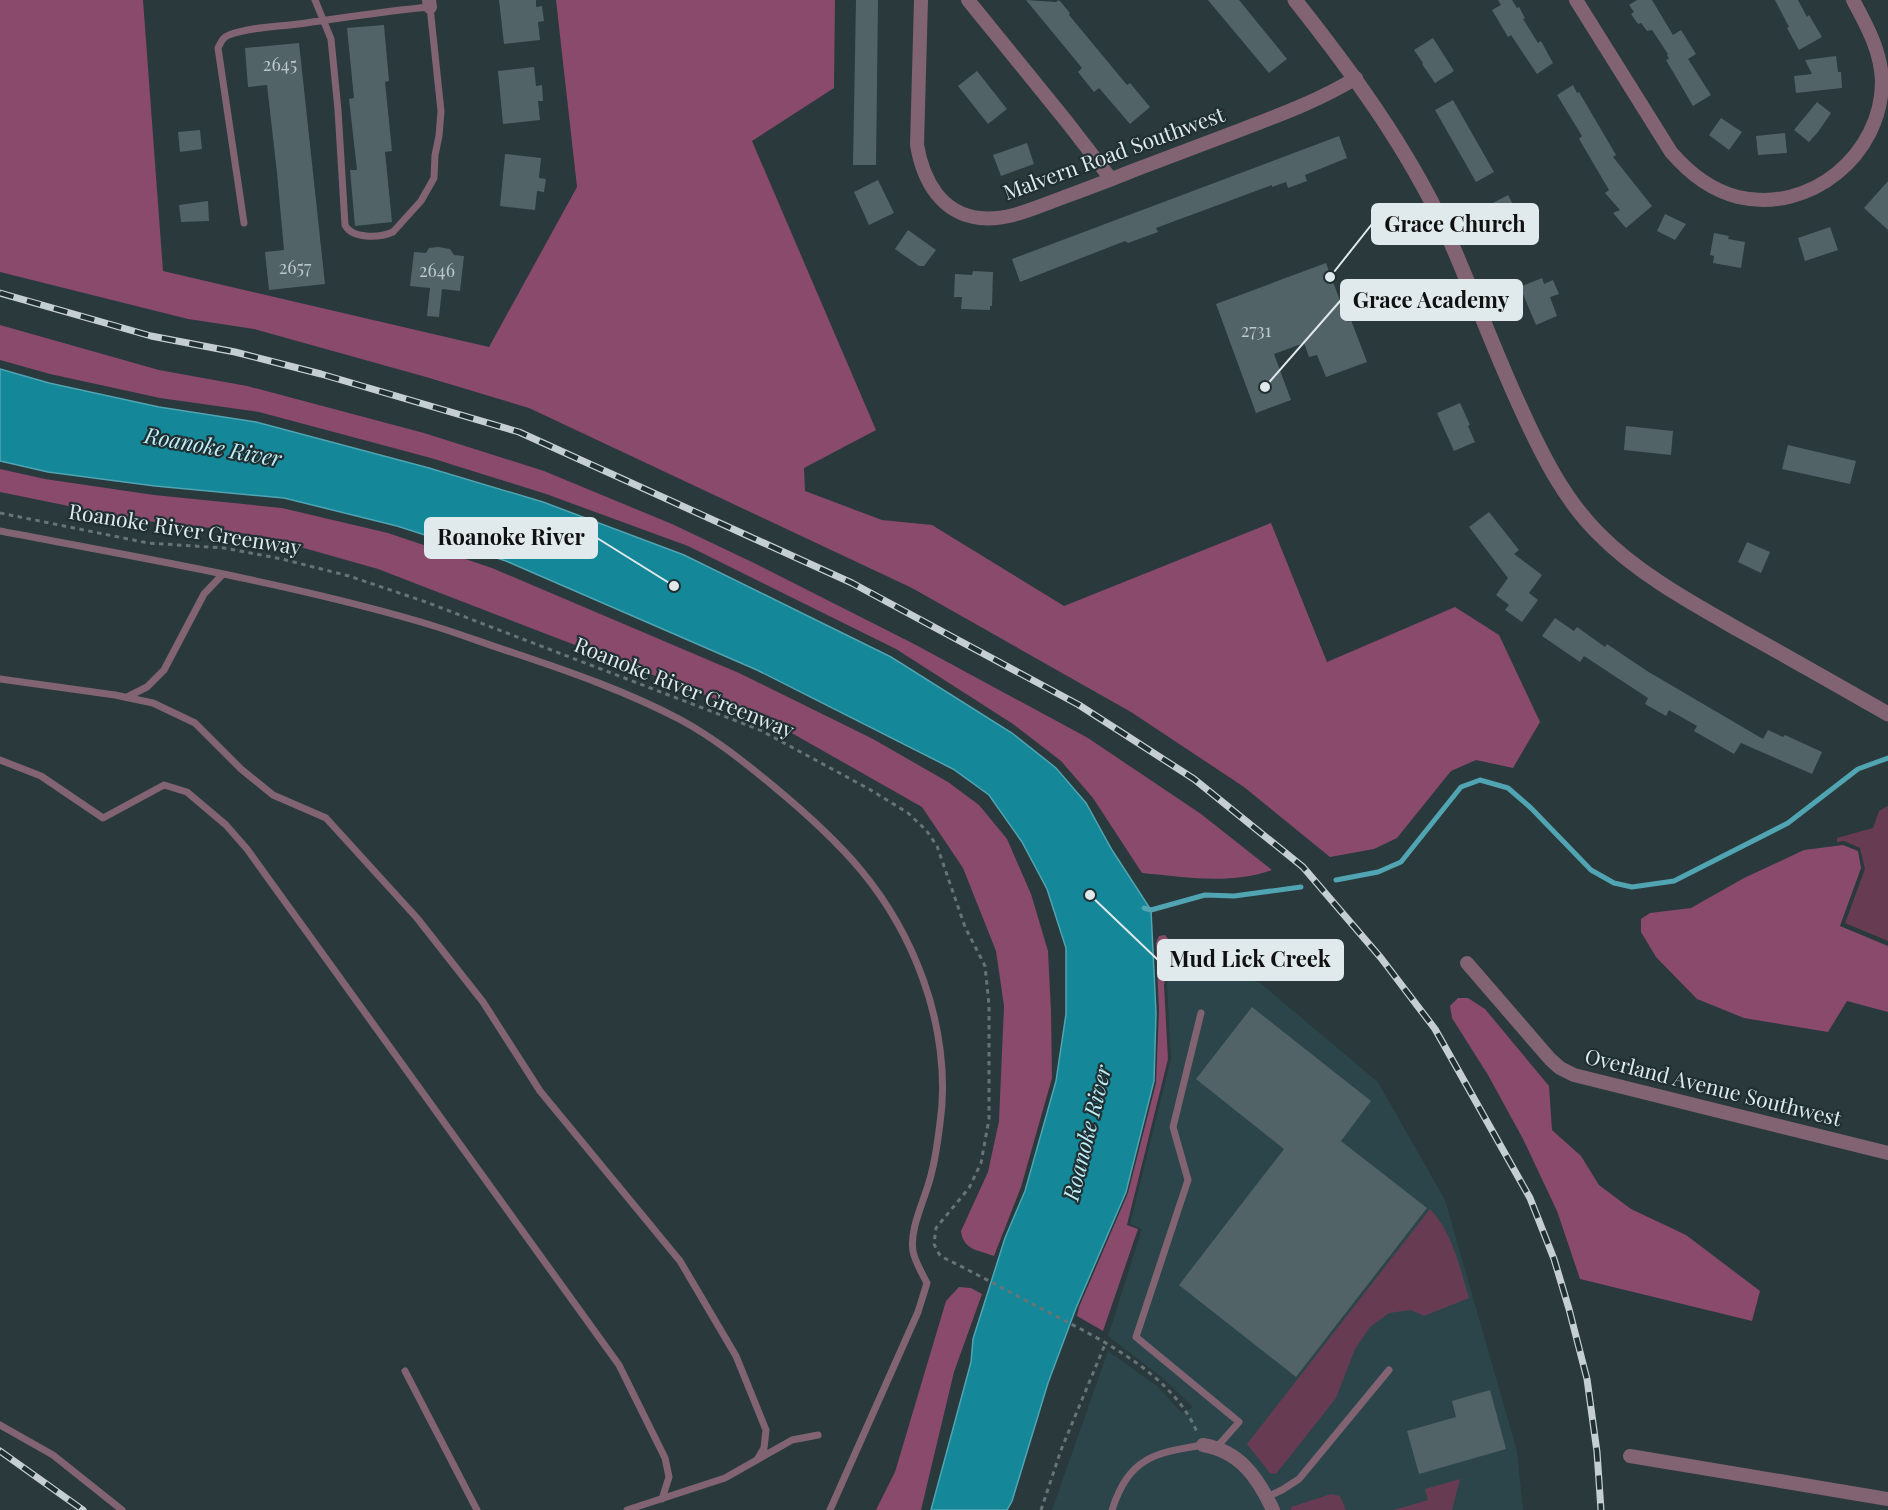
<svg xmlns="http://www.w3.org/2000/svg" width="1888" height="1510" viewBox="0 0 1888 1510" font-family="'Playfair Display',serif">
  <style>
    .built { fill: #2c454a }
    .green { fill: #673c53 }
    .forest { fill: #894a6c }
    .water { fill: #148799; stroke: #51a4b2; stroke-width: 1.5 }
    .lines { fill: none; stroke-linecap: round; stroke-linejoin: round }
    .stream { stroke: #51a4b2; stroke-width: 5 }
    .building { fill: #526367 }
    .path { stroke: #667476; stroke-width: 3; stroke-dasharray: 4.5 4.5; stroke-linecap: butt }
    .service { stroke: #816372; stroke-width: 7 }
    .minor { stroke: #816372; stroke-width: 14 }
    .tertiary { stroke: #816372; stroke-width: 15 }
    .rail-casing { stroke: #c5cfd1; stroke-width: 7 }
    .rail { stroke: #1f2f32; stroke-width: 4.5; stroke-dasharray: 14; stroke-linecap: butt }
    .labels { text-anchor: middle; stroke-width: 4.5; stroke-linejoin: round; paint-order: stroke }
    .number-label { font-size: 18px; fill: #bcc8ca }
    .street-label { font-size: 21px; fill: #e0e9eb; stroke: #1f2f32 }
    .water-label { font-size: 22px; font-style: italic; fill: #bfeef8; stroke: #1f2f32 }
    .leader { fill: none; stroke: #e0e9eb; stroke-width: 2 }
    .callout-dot { fill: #e0e9eb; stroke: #1f2f32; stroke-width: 2 }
    .callout { fill: #e0e9eb; stroke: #e0e9eb; stroke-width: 2 }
    .callout-label { font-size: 22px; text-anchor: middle; font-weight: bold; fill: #111 }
  </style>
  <rect width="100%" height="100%" fill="#29393c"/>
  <path class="built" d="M1172 951 1260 983 1378 1082 1445 1200 1517 1451 1523 1510H1052L1108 1351 1157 1386 1182 1413 1193 1407 1164 1379 1108 1336 1142 1229 1130 1224 1171 1059 1167 984Z"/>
  <path class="green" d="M1888 806V941L1845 923 1865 869 1860 848 1844 841 1837 842V838L1873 828 1879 811Z
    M1430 1209C1453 1234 1459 1265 1469 1298L1424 1316 1411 1310 1389 1313 1370 1327 1355 1349 1336 1398 1276 1474 1270 1473 1247 1444Z
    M1460 1479 1452 1510H1394L1428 1500 1425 1489Z
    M1331 1494 1340 1496 1346 1510H1291V1507Z"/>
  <path class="forest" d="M0 0H143L163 271 489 347 577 187 556 0H835L834 88 752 141 876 430 804 468 805 491 882 520 932 525 1064 606 1271 523 1327 662 1455 607 1499 635 1540 722 1513 768 1476 760 1451 771 1397 838 1374 849 1330 857 1244 787 1131 712 912 588 529 408 426 377 254 329 188 319 0 272Z
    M0 325 159 370 247 386 424 433 544 471 672 524 752 562 916 645 1088 738 1201 814 1272 870C1230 885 1185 877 1142 873L1093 798 1061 761 1013 724 896 649 688 546 546 494 431 458 259 412 160 398 50 374 0 360Z
    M0 469 45 479 154 495 282 508 388 533 492 568 739 673 873 739 948 782 979 805 1007 839 1031 894 1048 951 1051 1011 1052 1078 1021 1187 994 1256C978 1250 963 1250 961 1231L988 1172 999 1121 1004 1006 996 951 963 868 922 807 767 719 378 569 265 537 210 528 137 520 0 492Z
    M1843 845 1858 851 1861 868 1840 926 1888 946V1012L1847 1001 1828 1032 1744 1018 1697 999 1656 957 1641 932V919L1650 913 1691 908 1744 878 1804 850Z
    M1165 935 1169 940 1170 949 1164 985 1168 1059 1127 1225 1138 1229 1103 1331 1077 1316 1079 1307 1128 1193 1156 1083 1159 1011 1156 943 1159 936Z
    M1458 998H1468L1485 1009 1549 1086 1552 1130 1581 1156 1599 1185 1631 1209 1686 1235 1760 1291 1752 1321 1580 1279 1557 1211 1523 1139 1488 1075 1452 1018 1450 1006Z
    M959 1287 971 1288 982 1294 954 1372 921 1510H876L895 1472 946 1301Z"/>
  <path class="water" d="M0 369 49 383 159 407 256 422 429 468 543 502 684 555 891 657 1012 733 1056 768 1086 803 1112 850 1151 910 1156 1013 1154 1081 1126 1192 1076 1308 1048 1383 1012 1501 1007 1510H931L971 1362 973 1339 1005 1238 1025 1191 1056 1081 1066 1014V948L1047 889 1022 842 989 795 953 769 757 670 506 561 397 526 284 498 155 486 48 472 0 461Z"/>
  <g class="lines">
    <path class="stream" d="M1336 880 1378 872 1401 862 1461 787 1480 780 1508 788 1531 808 1591 870 1614 883 1632 887 1674 881 1788 823 1858 769 1888 758
      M1144 908 1151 910 1205 895 1234 896 1301 887"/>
  </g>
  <path class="building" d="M499 0H536V7L542 6 544 21 538 22 540 40 504 44Z
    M856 0H878L876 165H853Z
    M1026 0 1056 2 1059 0 1070 13 1069 15 1127 85 1130 83 1150 107 1130 124 1099 88 1094 92 1078 72 1082 68Z
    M1208 0H1239L1287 59 1269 73Z
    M1498 0H1512L1517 8 1519 7 1525 18 1523 19 1538 43 1541 41 1553 63 1537 74 1511 35 1508 37 1492 10 1501 5Z
    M1637 0H1652L1673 35 1681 30 1696 54 1688 59 1711 95 1693 106 1666 60 1669 59 1667 55 1668 54 1652 30 1647 31 1641 23 1638 24 1631 14 1634 12 1629 5Z
    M1775 0H1798L1807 17 1809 15 1822 37 1799 50 1787 28 1789 27Z
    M384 25 389 81 385 82 392 151 385 152 392 222 355 226 350 170H357L349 99 354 98 347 28Z
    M1433 38 1454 71 1435 83 1422 64 1423 63 1414 50Z
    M299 43 325 284 269 290 265 252 284 250 277 173 267 85 248 87 245 48Z
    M1836 56 1838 72H1841L1842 88 1796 93 1794 76 1812 74 1805 60Z
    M534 67 536 86 542 85 543 101H538L540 120 503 124 498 71Z
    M977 71 1007 109 988 124 958 86Z
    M1573 85 1577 93 1579 92 1616 155 1613 157 1652 206 1626 228 1613 213 1620 210 1605 193 1609 190 1579 139 1582 136 1557 95Z
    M1453 100 1494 172 1476 182 1435 110Z
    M1817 102 1831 113 1818 132 1809 142 1794 130Z
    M1721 118 1742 132 1729 150 1709 135Z
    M200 130 202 149 180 152 178 132Z
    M1785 133 1787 153 1758 155 1756 136Z
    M1339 136 1347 158 1305 175 1307 181 1288 188 1286 182 1272 187V185L1156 228 1158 232 1128 243 1125 241 1020 282 1012 259Z
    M1027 143 1034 164 1001 176 993 155Z
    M505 154 541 158 539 178 546 179 544 192 537 191 535 210 500 206Z
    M878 180 894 213 869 225 854 192Z
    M1888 181V230L1864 208Z
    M1508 195 1523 223 1502 234 1487 206Z
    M208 201 209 221 181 222 179 205Z
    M1665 214 1686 224 1675 240 1657 231Z
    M1830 227 1838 250 1805 261 1798 238Z
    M908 230 936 250 924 266H919L895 249Z
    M1714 233 1729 236 1728 239 1745 242 1741 268 1713 263 1714 256 1710 255Z
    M438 247 450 249 454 255 464 256 460 291 442 289 439 317 427 316 430 288 410 286 414 252 426 253 429 248Z
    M1326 263 1348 322 1351 320 1367 362 1326 377 1317 355 1309 357 1304 343 1274 354 1291 400 1256 413 1216 304Z
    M973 271 993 272 992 306H990V310L961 309 962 297H954L955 274 972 275Z
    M1542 278 1544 284 1553 280 1559 294 1550 297 1557 316 1536 325 1520 287Z
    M1460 403 1470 425 1468 426 1475 442 1454 451 1437 413Z
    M1626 426 1673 431 1671 455 1624 450Z
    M1788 445 1856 461 1850 484 1782 469Z
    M1489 512 1519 550 1514 554 1542 575 1529 593 1538 600 1522 622 1505 610 1509 605 1496 595 1508 578 1469 527Z
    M1747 542 1770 552 1761 573 1738 562Z
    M1555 618 1574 631 1577 627 1605 647 1607 644 1647 671 1763 739 1768 730 1783 737 1785 735 1822 752 1812 774 1741 743 1734 754 1694 731 1697 726 1669 710 1666 716 1645 704 1648 698 1584 656 1580 662 1542 636Z
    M1252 1007 1371 1101 1341 1141 1427 1208 1296 1377 1179 1285 1284 1149 1196 1079Z
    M1490 1390 1506 1449 1419 1474 1407 1431 1456 1417 1452 1401Z"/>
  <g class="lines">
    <path class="path" d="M0 513 148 543 224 548 282 559 349 576 426 602 760 730 869 789 908 813 926 830 937 846 965 927 985 966 989 1005V1119L981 1163 969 1188 936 1228 934 1244 939 1254 944 1258C975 1273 1006 1290 1038 1307 1094 1336 1171 1371 1197 1432
      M1041 1510 1061 1450 1106 1342"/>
    <path class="service" d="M244 223 218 48C221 42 223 37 229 35 250 27 276 27 298 24 342 18 385 11 430 7L441 111 439 136 435 155 434 178 421 201 393 232C379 238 352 239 345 225L338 110 331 39 315 0
      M0 531C141 558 283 582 421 622 452 631 483 643 514 653 571 672 628 692 681 720 714 738 743 761 772 785 841 842 892 893 923 979 939 1023 947 1076 940 1123 938 1139 936 1155 932 1171 927 1196 909 1227 913 1251 915 1262 922 1273 927 1283L918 1312 830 1510
      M0 679 115 695 153 703 195 723 241 769 273 795 326 818 417 918 483 1002 540 1091 680 1261 736 1356 766 1430 764 1448 758 1458
      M127 697 147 687 164 670 204 594 223 574
      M0 760 41 776 103 818 164 785 187 792 226 825 247 849 619 1365 665 1458 669 1477 662 1499
      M1201 1013 1173 1127 1188 1180 1136 1337 1239 1422 1217 1447
      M405 1371 477 1510
      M0 1425 53 1455 122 1510
      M1267 1497 1282 1490 1299 1479 1389 1370
      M627 1510 725 1478 792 1440 818 1435
      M1112 1510C1129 1458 1153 1453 1203 1445"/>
    <path class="minor" d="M429 0 430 7
      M921 0 917 145C923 180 941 214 980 218 1008 221 1034 208 1059 199 1083 190 1108 181 1132 171 1169 157 1206 143 1243 129 1282 114 1320 100 1356 78
      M968 0 1067 122 1111 179
      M1576 0 1671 152C1689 173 1710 190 1738 197 1810 214 1882 155 1882 81 1881 51 1867 26 1853 0
      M1467 963 1550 1059 1560 1068 1574 1075 1888 1153
      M1203 1445C1240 1451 1258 1478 1273 1510
      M1630 1456 1888 1499"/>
    <path class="tertiary" d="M1295 0C1352 72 1406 146 1445 229 1472 289 1494 351 1522 411 1542 455 1564 499 1598 533 1638 574 1692 603 1741 631 1790 658 1839 686 1888 714"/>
    <g class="rail-casing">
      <path id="rail" d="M0 293 151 336 235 352 321 374 519 432 852 583 1079 705 1194 779 1303 867 1381 958 1435 1029 1530 1198 1554 1259 1569 1309 1587 1379 1597 1452 1601 1510
        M0 1451 83 1510"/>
    </g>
    <use href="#rail" class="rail"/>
  </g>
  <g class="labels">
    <g class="number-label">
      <text x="280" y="71">2645</text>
      <text x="295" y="274">2657</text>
      <text x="437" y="277">2646</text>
      <text x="1256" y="337">2731</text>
    </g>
    <g class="street-label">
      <text transform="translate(1114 154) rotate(-20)" y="7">Malvern Road Southwest</text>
      <text transform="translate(185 530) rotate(9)" y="7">Roanoke River Greenway</text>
      <text transform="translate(684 688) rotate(22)" y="7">Roanoke River Greenway</text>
      <text transform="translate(1713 1088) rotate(14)" y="7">Overland Avenue Southwest</text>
    </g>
    <g class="water-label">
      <text transform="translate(213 447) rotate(10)" y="8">Roanoke River</text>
      <text transform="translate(1087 1133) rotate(-76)" y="8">Roanoke River</text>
    </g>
  </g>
  <path class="leader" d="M1330 277L1372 224M1265 387L1341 300M674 586L597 538M1090 895L1158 960"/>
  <g class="callout-dot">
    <circle cx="1330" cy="277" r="6"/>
    <circle cx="1265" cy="387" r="6"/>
    <circle cx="674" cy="586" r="6"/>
    <circle cx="1090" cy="895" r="6"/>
  </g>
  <g class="callout">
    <rect x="1372" y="204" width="166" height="40" rx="6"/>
    <rect x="1341" y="280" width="181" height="40" rx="6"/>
    <rect x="425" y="518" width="172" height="40" rx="6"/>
    <rect x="1158" y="940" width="185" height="40" rx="6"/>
  </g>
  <g class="callout-label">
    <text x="1455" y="232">Grace Church</text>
    <text x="1431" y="308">Grace Academy</text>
    <text x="511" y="545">Roanoke River</text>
    <text x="1250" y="967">Mud Lick Creek</text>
  </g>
</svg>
